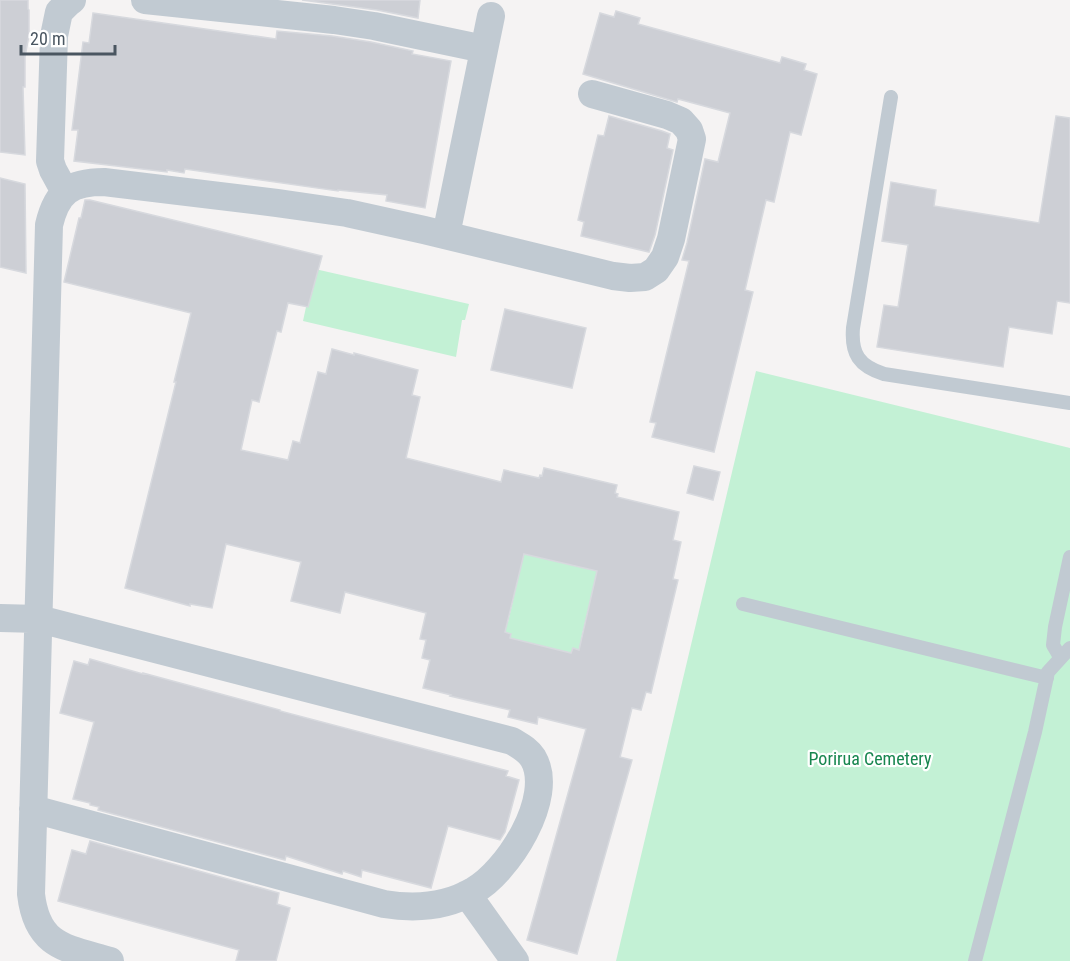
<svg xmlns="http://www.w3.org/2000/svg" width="1070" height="961" viewBox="0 0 1070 961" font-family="'Roboto Condensed',sans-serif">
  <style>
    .green { fill: #c3f1d5 }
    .building { fill: #cdcfd5; stroke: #d7d9de; stroke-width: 1.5; fill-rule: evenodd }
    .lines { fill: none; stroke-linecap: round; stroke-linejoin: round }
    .service { stroke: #c1cad2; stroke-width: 14 }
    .minor { stroke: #c1cad2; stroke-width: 28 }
    .labels { text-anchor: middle; stroke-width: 4.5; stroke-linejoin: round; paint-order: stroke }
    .park-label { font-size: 18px; fill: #17864f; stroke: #fff }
  </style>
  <rect width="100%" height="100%" fill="#f5f3f3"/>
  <path class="green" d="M315 269 469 304 465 320H462L456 357 303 321 306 307H308L314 286Z
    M756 371 1070 448V961H616Z
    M511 551 609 574 591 597 581 639 591 653 573 648 571 653 510 638 511 634 493 629 508 622 518 579Z"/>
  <path class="building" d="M0 0H28V9L29 10V35L25 57V87H23L25 155 0 152Z
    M302 0H420L418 18 377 10Z
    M616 11 640 18 638 24 780 63 782 57 806 64 804 70 817 74 801 135 790 132 774 202 766 200 745 290 753 292 714 452 652 437 656 423 650 422 689 261 682 260 687 243 705 159 718 162 730 113 678 99 677 102 583 74 600 13 614 17Z
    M93 13 276 39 277 31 332 36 371 42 413 51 412 54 451 61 425 208 386 201 387 195 338 190V191L185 169 184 173 167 170V172L74 161 78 130H72L83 42 89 43Z
    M609 116 662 131 670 134 667 148 673 150 655 235 649 252 581 236 584 222 578 220 590 168 598 135 604 136Z
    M1056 116 1070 118V303L1057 301 1052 334 1009 327 1003 367 877 347 884 305 898 307 908 245 882 241 891 182 936 190 934 206 1039 223Z
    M0 178 25 184 26 273 0 267Z
    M85 200H90L322 256 308 307 288 303 281 332 277 331 259 402 252 400 241 450 288 460 293 441 300 443 318 372 326 374 332 349 354 355V353L418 370 412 395 420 397 406 458 501 482 504 470 539 478 540 475 542 476 544 468 617 485 615 493 618 494 617 497 679 512 673 540 681 542 673 579 678 580 651 693 646 692 641 710 632 708 620 757 632 760 577 954 527 940 586 729 538 717 537 724 508 717 510 710 450 696 451 695 423 688 430 660 422 658 426 640 420 639 426 613 345 592 340 613 291 601 301 562 226 544 212 608 190 604V606L125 588 176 382H174L191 313 64 282 79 218H81ZM524 554 597 571 579 650 573 648 571 653 510 638 511 634 505 632Z
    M505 309 586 328 572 388 491 370Z
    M694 466 720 472 713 500 687 493Z
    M90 659 143 674V673L280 710V711L508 771 506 776 519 780 505 832 500 840 448 826 431 888 362 870 361 877 343 871 342 874 286 856 285 860 98 810 99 807 90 805V803L73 799 94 722 60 713 74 661 88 665Z
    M90 841 279 893 277 904 290 908 276 961H236L239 950 58 901 72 850 86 854Z"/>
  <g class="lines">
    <path class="service" d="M891 97 853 328C851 354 859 366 884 374L1070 403
      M743 604 1047 678
      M1060 657 1053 645 1055 627 1070 557
      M975 961 1035 732 1048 672 1070 648"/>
    <path class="minor" d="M145 0 334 20 374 26 484 49
      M65 192 53 170 50 161 54 36 59 12 68 3 72 0
      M446 235 491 16
      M0 618 39 619 512 741C520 746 528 750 533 758 556 797 507 873 473 891 446 907 415 909 384 904L33 809
      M467 894 515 961
      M110 961C66 948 37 947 31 894L49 225C57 191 71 182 104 182L277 203 347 213 424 230 613 276 630 278 645 277 656 270 665 257 671 239 692 139 689 130 681 121 667 115 592 94"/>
  </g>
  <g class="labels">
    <g class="park-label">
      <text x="870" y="765">Porirua Cemetery</text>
    </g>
  </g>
  <path d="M21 45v9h94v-9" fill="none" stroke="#4a5661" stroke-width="3"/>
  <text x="30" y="45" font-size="18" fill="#4a5661" stroke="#ffffff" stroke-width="4.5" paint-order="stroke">20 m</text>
</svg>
